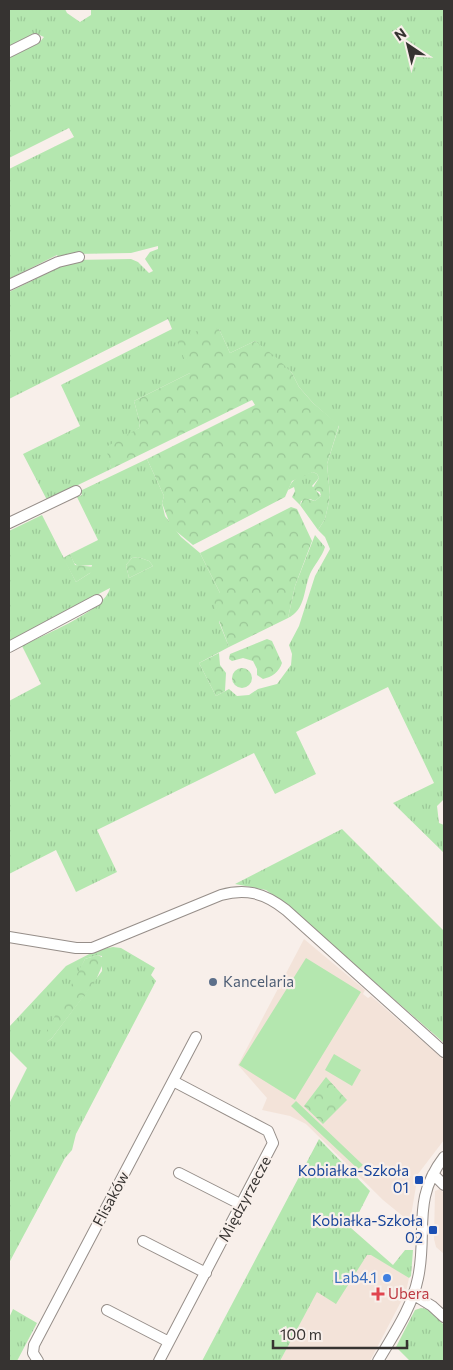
<svg xmlns="http://www.w3.org/2000/svg" width="453" height="1370" viewBox="0 0 453 1370" font-family="Commissioner,sans-serif">
  <style>
    .built { fill: #f3e3d9 }
    .grass { fill: url(#grass-tufts); fill-rule: evenodd }
    .forest { fill: url(#forest-crowns) }
    .pitch { fill: #b4e7af }
    .lines { fill: none; stroke-linecap: round; stroke-linejoin: round }
    .minor-casing { stroke: #968e89; stroke-width: 12 }
    .minor { stroke: #fff; stroke-width: 10 }
    .service-dot { fill: #5c6f8a; stroke: #f8efea; stroke-width: 2 }
    .transit-dot { fill: #1a4fb4; stroke: #f8efea; stroke-width: 2 }
    .shop-dot { fill: #3f7fe0; stroke: #f8efea; stroke-width: 2 }
    .health-dot { fill: #e0444e; stroke: #f8efea; stroke-width: 2 }
    .labels { text-anchor: middle; stroke-width: 4.5; stroke-linejoin: round; paint-order: stroke }
    .service-label { font-size: 15px; fill: #4e5e75; stroke: #f8efea; text-anchor: start }
    .transit-label { font-size: 15px; fill: #164399; stroke: #f8efea; text-anchor: end }
    .street-label { font-size: 15px; fill: #363331; stroke: #f8efea }
    .shop-label { font-size: 15px; fill: #366cbe; stroke: #f8efea; text-anchor: end }
    .health-label { font-size: 15px; fill: #be3a42; stroke: #f8efea; text-anchor: start }
  </style>
  <defs>
    <pattern id="grass-tufts" width="24" height="20" patternUnits="userSpaceOnUse" patternTransform="scale(1.25)"><rect width="24" height="20" fill="#b4e7af"/><path d="M3 7l-1-3M5 7V3M7 7l1-3M15 17l-1-3M17 17v-4M19 17l1-3" fill="none" stroke="#9bc797"/></pattern>
    <pattern id="forest-crowns" width="20" height="18" patternUnits="userSpaceOnUse" patternTransform="scale(1.25)"><rect width="20" height="18" fill="#b4e7af"/><path d="M2 6a3 3 0 1 1 6 0M12 15a3 3 0 1 1 6 0" fill="none" stroke="#9bc797"/></pattern>
  </defs>
  <rect width="100%" height="100%" fill="#f8efea"/>
  <path class="built" d="M304 939 365 990 363 994 368 998 371 996 444 1060V1140L418 1174 410 1222 383 1200 306 1124 290 1116 262 1110 267 1098 238 1065Z
    M440 1189 444 1193V1254L436 1247 434 1239 435 1191Z
    M371 1254 409 1278 406 1292 370 1361H280L317 1291 367 1255Z"/>
  <path class="grass" d="M9 9H65L67 13 80 22 91 15V9H444V799L437 806 439 823 444 825V853L393 803 434 783 388 687 296 732 316 774 275 794 254 753 97 830 117 872 76 892 56 850 9 874V701L41 684 22 646C43 635 105 611 110 588L9 641V531L42 515 76 582 90 573 92 565 78 566 74 563 70 554 98 540 77 497 82 495 80 491 147 459 164 496 162 503 165 516 181 537 200 553 220 593 219 622 229 647 199 663 216 696 229 689 237 696 249 695 258 689 277 684 291 665 292 654 289 645 299 626 315 576 330 549 325 537 318 530 325 519 328 506 330 495 327 464 339 426 313 403 299 387 292 373 255 341 230 353 219 329 190 373 134 401 140 423 139 428 108 451 111 469 47 500 23 454 80 426 61 385 172 329 168 319 9 399V292L74 260 131 259 138 262 149 273 153 271 145 259 150 252 158 249V246L131 253 75 254 59 259 57 255 9 279V169L74 137 69 128 9 158V58L39 43 44 37 35 33 9 46ZM138 557 149 561 153 566 129 578 126 565 132 558Z
    M313 472 317 474 319 478 312 486 321 496 315 501 310 499 301 501 300 505 292 497 295 491 294 487 288 490C292 478 301 475 313 472Z
    M315 535 325 547C322 557 314 565 310 574 303 591 306 609 288 618L295 586Z
    M342 829 444 931V1043L283 902 266 890 235 884Z
    M113 947 121 948 155 968 151 975 156 981 76 1134 72 1150 65 1158 9 1263V1104L27 1068 9 1050V1027L66 966 97 950ZM98 955 102 956V971L52 1038 47 1042 85 959Z
    M319 1139 370 1191 351 1228 393 1265 405 1250H413L411 1276 409 1278 371 1255H367L336 1304 317 1292 280 1361H202Z
    M421 1308 428 1309 444 1325V1361H410L396 1347 415 1310Z
    M13 1309 37 1323 17 1361H9V1318Z"/>
  <path class="forest" d="M207 326 219 329 230 353 255 341 277 358 292 373 299 387 313 403 339 425 327 464 330 495 328 506 325 519 318 530 300 505 304 498 315 501 321 496 320 492 312 489 319 478 317 474 313 472 292 481 285 497 193 545 171 527 162 503 164 496 147 459 255 405 252 400 111 469 106 447 139 428 140 423 134 401 190 373 177 341Z
    M291 507 297 509 312 541 295 586 288 618 229 647 215 610 214 597 220 593 200 553Z
    M70 554 75 565 94 567 93 571 76 582 63 558Z
    M138 557 149 561 153 566 129 578 126 565 132 558Z
    M267 639 272 641 282 663C279 672 272 677 263 679L257 675V669L253 661 243 658 232 661 229 659 230 654Z
    M219 653 220 665 226 673 225 691 216 696 199 663Z
    M232 678a10 10 0 1 1 20 0a10 10 0 1 1-20 0Z
    M98 955 105 959 96 980 52 1038 47 1042H41L85 959Z
    M326 1077 347 1100 323 1124 304 1106Z"/>
  <path class="pitch" d="M306 958 361 992 295 1100 239 1065Z
    M334 1054 361 1070 352 1086 325 1070Z
    M296 1101 363 1165 358 1169 291 1106Z"/>
  <g class="lines">
    <g class="minor-casing">
      <path id="minor" d="M9 52 35 39
        M9 285 58 262 79 257
        M9 523 76 491
        M9 647 97 600
        M9 937 76 948H92L221 895C246 888 265 893 286 910L444 1052
        M179 1173 242 1205
        M433 1174 444 1185
        M143 1241 206 1273
        M414 1295 432 1306 444 1317
        M107 1310 169 1342
        M38 1361 33 1353 34 1345 196 1037
        M159 1361 273 1143 268 1131 173 1081
        M378 1361C393 1335 412 1308 418 1278 428 1232 411 1200 444 1157"/>
    </g>
    <use href="#minor" class="minor"/>
  </g>
  <circle class="service-dot" cx="213" cy="982" r="5"/>
  <g class="transit-dot">
    <rect x="414" y="1175" width="10" height="10" rx="2.5"/>
    <rect x="428" y="1225" width="10" height="10" rx="2.5"/>
  </g>
  <circle class="shop-dot" cx="387" cy="1278" r="5"/>
  <path class="health-dot" d="M375.5 1286.5h5v5h5v5h-5v5h-5v-5h-5v-5h5z"/>
  <g class="labels">
    <g class="service-label">
      <text x="223" y="987">Kancelaria</text>
    </g>
    <g class="transit-label">
      <text x="409" y="1176">Kobiałka-Szkoła<tspan x="409" dy="17">01</tspan></text>
      <text x="423" y="1226">Kobiałka-Szkoła<tspan x="423" dy="17">02</tspan></text>
    </g>
    <g class="street-label">
      <text transform="translate(111 1199) rotate(-62)" y="5">Flisaków</text>
      <text transform="translate(245 1199) rotate(-62)" y="5">Międzyrzecze</text>
    </g>
    <g class="shop-label">
      <text x="377" y="1283">Lab4.1</text>
    </g>
    <g class="health-label">
      <text x="388" y="1299">Ubera</text>
    </g>
  </g>
  <rect width="453" height="1370" fill="none" stroke="#363331" stroke-width="20"/>
  <g transform="translate(408 45) rotate(325)" stroke="#f8efea" stroke-width="4" paint-order="stroke">
  <path d="M0-4L9 19L0 12L-9 19Z" fill="#363331"/>
  <text y="-8" font-size="14" font-weight="bold" text-anchor="middle" fill="#363331">N</text>
  </g>
  <path d="M273 1340v8h134v-8" fill="none" stroke="#363331" stroke-width="2.5"/>
  <text x="280" y="1340" font-size="15" fill="#363331" stroke="#f8efea" stroke-width="4" paint-order="stroke">100 m</text>
</svg>
